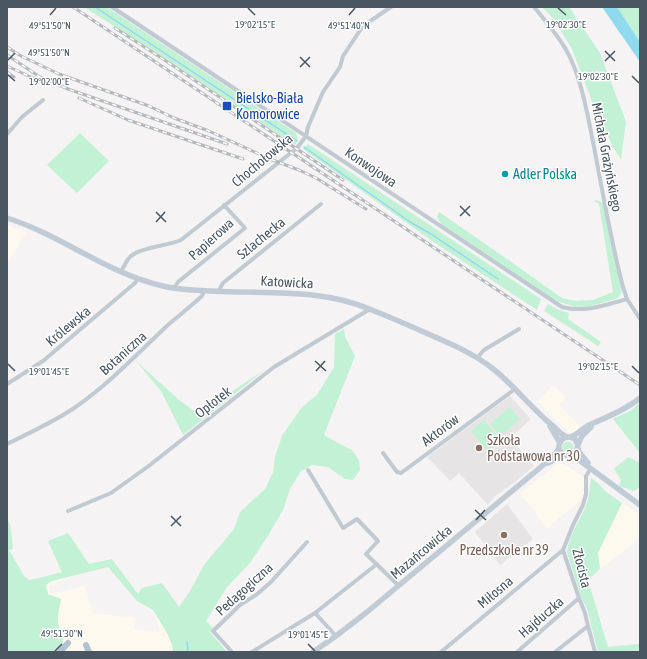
<svg xmlns="http://www.w3.org/2000/svg" width="647" height="659" viewBox="0 0 647 659" font-family="'Asap Condensed',sans-serif">
  <style>
    .commercial { fill: #fdf9ef }
    .education { fill: #e6e4e5 }
    .green { fill: #c3f1d5 }
    .water { fill: #90daee }
    .lines { fill: none; stroke-linecap: round; stroke-linejoin: round }
    .stream { stroke: #90daee; stroke-width: 1.5 }
    .street { stroke: #c1cad2; stroke-width: 4 }
    .secondary { stroke: #c1cbd6; stroke-width: 5.5 }
    .primary { stroke: #b3c2d1; stroke-width: 6 }
    .rail-casing { stroke: #b5b8bd; stroke-width: 3 }
    .rail { stroke: #fff; stroke-width: 1.5; stroke-dasharray: 4.5; stroke-linecap: butt }
    .ticks { fill: none; stroke: #4a5661; stroke-width: 1.5 }
    .transit-dot { fill: #1a4fb4; stroke: #fff; stroke-width: 1.5 }
    .culture-dot { fill: #0f9aa8; stroke: #fff; stroke-width: 1.5 }
    .education-dot { fill: #8d6e63; stroke: #fff; stroke-width: 1.5 }
    .labels { text-anchor: middle; stroke-width: 3; stroke-linejoin: round; paint-order: stroke }
    .transit-label { font-size: 14px; fill: #164399; stroke: #fff; text-anchor: start }
    .street-label { font-size: 14px; fill: #4a5661; stroke: #fff }
    .culture-label { font-size: 14px; fill: #0d838f; stroke: #fff; text-anchor: start }
    .education-label { font-size: 14px; fill: #785e54; stroke: #fff; text-anchor: start }
    .ticks-label { font-size: 10px; text-anchor: middle; fill: #4a5661; stroke: #fff; stroke-width: 3; stroke-linejoin: round; paint-order: stroke }
  </style>
  <rect width="100%" height="100%" fill="#f5f3f3"/>
  <path class="commercial" d="M7 225 27 232 10 259 7 261Z
    M554 385 566 398 559 405 581 427 570 434 567 432 557 421 537 401Z
    M560 461 588 480 584 498 547 528 520 493 542 476H543L547 474V472Z
    M622 503 640 514V538L600 569 597 553Z
    M79 574 49 586 50 594 85 586 93 613 136 618 134 629 160 632 153 610 167 633 172 645 173 652H57L63 640 58 622 61 599 48 594 45 585 52 581Z"/>
  <path class="education" d="M510 396 531 419 510 438 534 466 515 482 495 496 488 505 459 473 450 481 427 457Z
    M507 504 533 539 500 565 475 532Z"/>
  <path class="green" d="M84 7H107L296 133 298 140 295 145 142 44Z
    M542 7H569L600 53 626 122 621 159 613 147 596 112 572 49 553 18Z
    M617 7H640V42Z
    M80 133 109 161 77 193 47 165Z
    M308 144 541 299 537 310 432 241 303 149Z
    M596 200 603 203 622 292 618 298C590 307 577 312 550 297L441 224 437 217 439 212 497 252 562 298 576 301 593 300 613 292 599 204 594 201Z
    M548 304 557 309 569 313 568 319 601 342 598 346 544 311Z
    M344 329 345 337 355 356 324 435 340 444 352 450 359 460 360 470 353 480 345 479 328 467 312 465 301 471 290 489 283 510 269 534 250 563 227 587 206 621 213 628 210 632 227 652H173L172 645 167 633 153 610 137 601 108 567 52 581 46 585 48 594 61 599C60 606 57 614 58 622 59 634 69 641 57 652H7V518C12 528 12 538 13 549L9 550 24 576 29 580 39 578 62 572 48 541 68 533 89 564 112 559 138 594 142 588 162 583 179 607 190 591 204 565 234 529 240 512 265 489 273 472 275 457 282 436 302 407 317 395 334 367 335 334Z
    M136 361 178 399 201 416 234 390 266 369 183 435 161 391Z
    M640 403V452H639L613 419 630 411Z
    M510 407 520 419 500 436 490 424Z
    M484 420 502 441 488 452 471 431Z
    M562.5 447a5.5 5.5 0 1 1 11 0a5.5 5.5 0 1 1-11 0Z
    M628 457 640 463V487L634 491 619 486 621 480 614 469Z
    M591 478 599 484 605 491 622 503 598 553 600 569 588 580 608 647 638 644 640 646V652H598L591 625 588 611 581 597 567 552C569 535 580 521 586 506 589 497 590 487 591 478Z"/>
  <path class="water" d="M602 7H617L640 42V62Z"/>
  <g class="lines">
    <path class="stream" d="M95 7 297 141
      M304 147 410 222 431 234 498 279
      M187 642 188 652"/>
    <path class="street" d="M112 7 562 307C585 313 605 305 627 299
      M534 7C545 20 556 33 565 48 581 74 588 117 594 147 603 194 611 241 623 287L627 299 640 319
      M7 134 22 117 43 100
      M121 271C124 267 126 261 130 257 138 248 167 246 181 240L297 148 306 136 308 127 323 92 340 67 343 56 363 26 391 7
      M174 288 178 282 245 228 224 205
      M218 292 223 283 321 204
      M477 358 484 350 519 329
      M7 384 43 361 135 283 138 278
      M7 444C31 432 56 421 77 406 111 382 139 352 169 324 180 315 191 306 202 296L204 291
      M383 453 397 472 401 473 515 389
      M591 468 586 476V494L583 505 573 525 563 550 579 598 585 613 588 626 595 652
      M308 470 343 528 357 519 378 541 366 554 399 586
      M68 511 111 493 150 465 274 367 370 309
      M315 613 336 636
      M232 652 213 631 240 605 256 595 271 582 307 542
      M252 652 315 613 377 564
      M441 652 563 550
      M517 652 579 598
      M555 652 588 626"/>
    <path class="secondary" d="M7 218C61 235 108 274 163 286 178 290 194 290 210 291 264 294 321 288 372 310 390 317 408 325 426 333 449 343 473 353 492 368 514 385 531 408 553 426 558 430 561 435 567 437
      M550 426 560 443
      M570 437C577 435 582 429 589 425 607 417 625 410 640 398
      M578 445 582 436 591 427
      M578 448 579 452 588 463
      M570 456 576 452 578 445 575 439C560 431 553 451 565 455 568 456 572 456 575 457L640 505
      M548 463 561 456 565 455
      M313 652 336 636 367 612 542 466 557 452 559 448"/>
    <path class="primary" d="M86 645 89 652
      M60 652 68 643"/>
    <g class="rail-casing">
      <path id="rail" d="M73 7 640 385
        M115 28 166 61 343 180
        M7 47 21 56 59 74 149 106 174 118 209 131 270 159 299 170 316 178 366 209
        M7 55 40 77 68 89 227 144
        M7 66 33 78
        M7 72 14 77
        M79 98 128 120 243 159"/>
    </g>
    <use href="#rail" class="rail"/>
  </g>
  <path class="ticks" d="M248 8 255 15M558 8 566 15M50 15 56 8M349 15 355 8M605 51 615 61M300 57 310 67M8 60 15 53M605 61 615 51M300 67 310 57M8 75 15 81M632 76 639 83M460 206 470 216M156 212 166 222M460 216 470 206M156 222 165 212M315 361 326 371M8 364 15 371M632 366 639 373M316 371 325 361M475 510 486 520M171 516 181 526M476 520 485 510M171 526 181 516M308 644 315 651M55 651 62 644"/>
  <rect class="transit-dot" x="222" y="101" width="10" height="10" rx="2"/>
  <circle class="culture-dot" cx="505" cy="174" r="4"/>
  <g class="education-dot">
    <circle cx="479" cy="448" r="4"/>
    <circle cx="504" cy="535" r="4"/>
  </g>
  <g class="labels">
    <g class="transit-label">
      <text x="236" y="103">Bielsko-Biała<tspan x="236" dy="16">Komorowice</tspan></text>
    </g>
    <g class="street-label">
      <text transform="translate(607 157) rotate(79)" y="5">Michała Grażyńskiego</text>
      <text transform="translate(262 160) rotate(-40)" y="5">Chochołowska</text>
      <text transform="translate(371 167) rotate(34)" y="5">Konwojowa</text>
      <text transform="translate(261 238) rotate(-39)" y="5">Szlachecka</text>
      <text transform="translate(211 239) rotate(-42)" y="5">Papierowa</text>
      <text transform="translate(287 282) rotate(3)" y="5">Katowicka</text>
      <text transform="translate(68 326) rotate(-40)" y="5">Królewska</text>
      <text transform="translate(123 353) rotate(-42)" y="5">Botaniczna</text>
      <text transform="translate(213 402) rotate(-38)" y="5">Opłotek</text>
      <text transform="translate(440 430) rotate(-37)" y="5">Aktorów</text>
      <text transform="translate(421 552) rotate(-40)" y="5">Mazańcowicka</text>
      <text transform="translate(582 568) rotate(76)" y="5">Złocista</text>
      <text transform="translate(244 589) rotate(-42)" y="5">Pedagogiczna</text>
      <text transform="translate(495 592) rotate(-40)" y="5">Miłosna</text>
      <text transform="translate(541 617) rotate(-41)" y="5">Hajduczka</text>
    </g>
    <g class="culture-label">
      <text x="513" y="179">Adler Polska</text>
    </g>
    <g class="education-label">
      <text x="487" y="445">Szkoła<tspan x="487" dy="16">Podstawowa nr 30</tspan></text>
      <text x="504" y="555" text-anchor="middle">Przedszkole nr 39</text>
    </g>
  </g>
  <g class="ticks-label">
    <text x="255" y="28">19°02'15"E</text>
    <text x="566" y="28">19°02'30"E</text>
    <text x="50" y="29">49°51'50"N</text>
    <text x="349" y="29">49°51'40"N</text>
    <text x="49" y="56">49°51'50"N</text>
    <text x="598" y="80">19°02'30"E</text>
    <text x="49" y="85">19°02'00"E</text>
    <text x="598" y="370">19°02'15"E</text>
    <text x="49" y="375">19°01'45"E</text>
    <text x="62" y="637">49°51'30"N</text>
    <text x="308" y="638">19°01'45"E</text>
  </g>
  <rect width="647" height="659" fill="none" stroke="#4a5661" stroke-width="16"/>
</svg>
